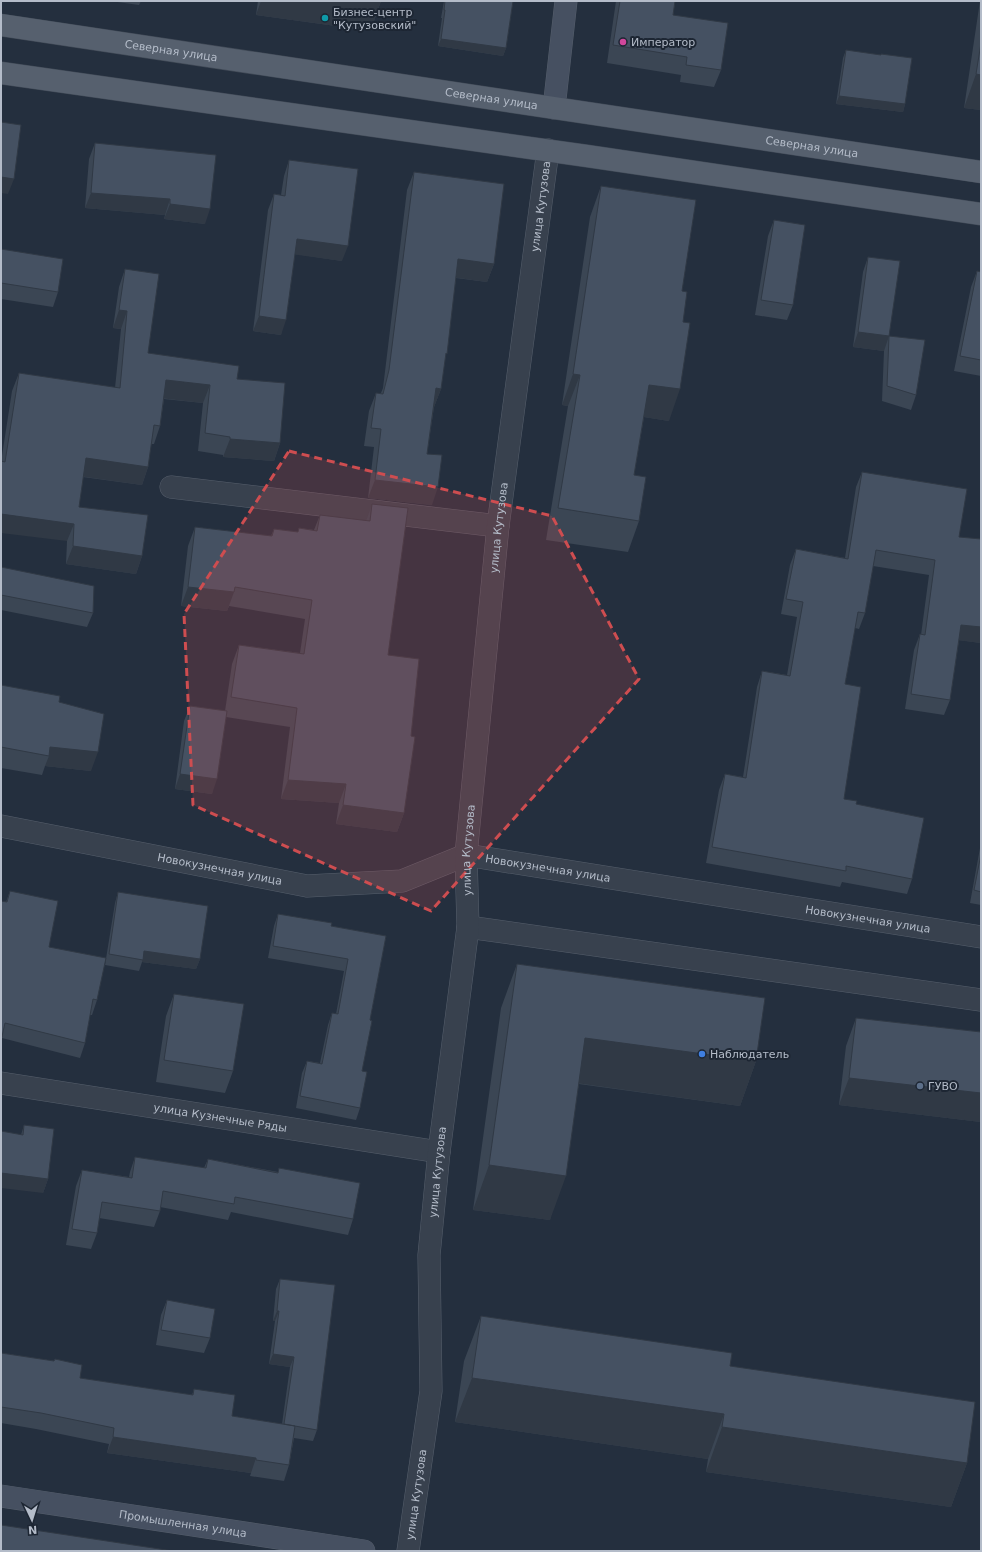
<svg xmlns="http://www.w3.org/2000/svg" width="982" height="1552" viewBox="0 0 982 1552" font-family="'DejaVu Sans',sans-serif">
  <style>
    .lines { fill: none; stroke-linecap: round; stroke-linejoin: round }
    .street-casing { stroke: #565f6c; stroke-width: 23 }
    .secondary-casing { stroke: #565f6c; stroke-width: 23 }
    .primary-casing { stroke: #414a57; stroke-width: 23 }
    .street { stroke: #38414e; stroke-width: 22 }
    .secondary { stroke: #465061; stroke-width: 22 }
    .primary { stroke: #56606e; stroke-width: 22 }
    .wall { fill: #3b4654 }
    .shaded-wall { fill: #303945 }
    .building { fill: #455162; stroke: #303945 }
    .marked { fill: #ce4d50; fill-opacity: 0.2; stroke: #ce4d50; stroke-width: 3; stroke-dasharray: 8 5; stroke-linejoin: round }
    .culture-dot { fill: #0f9aa8; stroke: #1d2633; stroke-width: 1.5 }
    .hotel-dot { fill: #d1479c; stroke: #1d2633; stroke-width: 1.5 }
    .shop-dot { fill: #3f7fe0; stroke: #1d2633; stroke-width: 1.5 }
    .service-dot { fill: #5c6f8a; stroke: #1d2633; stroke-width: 1.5 }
    .labels { text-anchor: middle; stroke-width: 4; stroke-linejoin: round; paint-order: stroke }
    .poi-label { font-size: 11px; fill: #b4bcc9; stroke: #1d2633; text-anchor: start }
    .street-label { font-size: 11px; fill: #b4bcc9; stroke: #1d2633 }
  </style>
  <rect width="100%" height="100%" fill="#242f3e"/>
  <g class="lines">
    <g class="street-casing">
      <g id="street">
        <path d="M171 487 498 526"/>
        <path id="s1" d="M1 826 307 886 402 881 466 855 981 937"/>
        <path d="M468 927 981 1000"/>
        <path id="s2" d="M1 1083 439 1152"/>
        <path id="s3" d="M408 1551 431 1391 429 1255 439 1152 468 927 466 855 498 526 548 150"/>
      </g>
    </g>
    <g class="secondary-casing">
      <g id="secondary">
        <path d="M554 108 566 1"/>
        <path id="s4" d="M1 1496 364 1551"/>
      </g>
    </g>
    <g class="primary-casing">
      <g id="primary">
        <path id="s5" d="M1 25 981 172"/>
        <path d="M1 73 587 156 981 214"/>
      </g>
    </g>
    <use href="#street" class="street"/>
    <use href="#secondary" class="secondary"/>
    <use href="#primary" class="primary"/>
  </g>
  <path class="wall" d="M110 1H141L139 5Z
    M258 1H381L374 21H368L365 30 256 15Z
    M444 1H513L506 48 503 56 438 46 442 18H441Z
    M616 1H675L673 15 721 70 714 87 680 82 681 75 607 63Z
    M980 1H981V110L964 108Z
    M846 50 905 104 903 112 836 104 843 58Z
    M95 143 205 224 164 219 165 215 85 208 89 159Z
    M289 160 342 261 295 254 281 335 253 331 268 210 274 194 281 195 284 176Z
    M414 172 494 264 487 282 456 278 441 389 434 407 427 454 432 505 368 498 374 447 364 446 369 411 376 393H381L383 388 407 190Z
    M601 186 682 291 669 421 644 417 634 475 639 521 628 552 546 540 568 406 562 405 590 217Z
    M774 220 793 305 787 320 755 315 768 236Z
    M1 249 58 292 53 307 1 299Z
    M868 257 889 336 916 395 911 410 882 401 884 351 853 347 863 272Z
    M125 269 148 353 237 379 280 443 274 461 223 457V455L198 451 203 403 164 399 160 426 154 444H151L148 467 142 485 83 477 79 507 142 556 136 574 66 564 67 541 1 462 12 391 19 373 115 388 121 329 113 328 119 287Z
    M977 271 981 272V376L954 371 971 287Z
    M862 472 959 537 981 643 959 640 950 700 944 715 905 709 914 650 920 634 921 635 929 575 873 566 865 613 859 629 855 628 845 684 844 799 856 804 912 879 907 894 842 882 840 887 706 863 719 790 725 774 743 777 757 687 762 671 787 675 797 617 781 614 790 565 796 549 845 558 856 487Z
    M372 504 388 655 411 736 404 813 397 832 336 824 339 803 281 799 290 727 226 717 212 794 175 789 184 721 190 706 225 711 232 664 239 645 300 653 305 619 229 606 227 611 181 606 188 546 195 527 271 536 274 529 298 532 299 528 314 530 320 515 366 521Z
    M1 567 93 613 87 627 1 610Z
    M1 685 59 702 91 771 45 766 42 775 1 768Z
    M981 845V905L970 903 980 848Z
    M10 891 49 947 97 1000 92 1015H90L85 1043 80 1058 2 1038 6 902Z
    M118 892 200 959 196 969 142 962 139 971 105 965 115 903Z
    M278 914 331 926 386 936 370 1020 362 1071 360 1108 356 1120 296 1108 302 1073 307 1061 320 1063 328 1025 332 1013 336 1014 344 971 268 958 274 926Z
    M517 964 756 1061 740 1106 579 1084 550 1220 473 1210 501 1008Z
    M174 994 233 1071 225 1093 156 1082 166 1016Z
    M856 1018 981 1032V1122L839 1105 846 1046Z
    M24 1125 48 1179 43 1193 21 1135Z
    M135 1157 204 1168 208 1159 278 1172 279 1168 353 1219 348 1235 231 1212 228 1220 160 1207V1211L154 1227 99 1218 97 1233 91 1249 66 1245 76 1186 82 1170 129 1177 130 1172Z
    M280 1279 317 1430 313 1441 294 1438 289 1465 284 1481 250 1476 251 1473 107 1453 109 1444 36 1429 1 1423V1353L54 1361 55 1359 80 1378 192 1395 194 1389 232 1416 282 1424 290 1367 269 1364 275 1321H273L276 1289Z
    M167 1300 210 1338 204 1353 156 1345 161 1315Z
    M481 1316 730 1366 967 1463 951 1507 706 1472 708 1459 455 1422 464 1361Z"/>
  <path class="shaded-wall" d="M261 1H381L374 21H368L365 30 256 15Z
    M441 39 506 48 503 56 438 46Z
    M976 74 981 75V110L964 108Z
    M839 96 905 104 903 112 836 104Z
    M1 177 14 179 8 194 1 193Z
    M91 193 170 199 165 215 85 208Z
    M170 204 210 209 205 224 164 219Z
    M297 239 348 246 342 261 291 254Z
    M458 259 494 264 487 282 451 277Z
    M119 310 127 311 121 329 113 328Z
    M259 316 286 320 281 335 253 331Z
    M858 332 889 336 884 351 853 347Z
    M573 374 580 375 568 406 562 405Z
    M166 380 210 385 203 403 160 398Z
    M649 385 680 389 669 421 637 416Z
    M436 388 441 389 434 407 430 406Z
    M230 439 280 443 274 461 223 457Z
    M86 458 148 467 142 485 79 476Z
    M375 480 438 487 432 505 368 498Z
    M1 514 74 524 67 541 1 533Z
    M73 546 142 556 136 574 66 564Z
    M188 587 234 592 227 611 181 606Z
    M961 625 981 627V643L956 640Z
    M50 747 98 752 91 771 45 766 49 756Z
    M180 774 217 779 212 794 175 789Z
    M288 780 346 784 339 803 281 799Z
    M343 805 404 813 397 832 336 824Z
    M144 951 200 959 196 969 142 962Z
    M585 1038 756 1061 740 1106 569 1082Z
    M849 1078 981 1093V1122L839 1105Z
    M489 1165 566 1176 550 1220 473 1210Z
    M1 1173 48 1179 43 1193 1 1188Z
    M277 1311H279L275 1321H273Z
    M273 1354 294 1357 290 1367 269 1364Z
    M472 1378 724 1414 708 1459 455 1422Z
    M722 1427 967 1463 951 1507 706 1472Z
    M113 1437 256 1458 251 1473 107 1453Z"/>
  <path class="building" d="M445 1H513L506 48 441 39 445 10H444Z
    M620 1H675L673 15 728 23 721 70 686 65 687 57 613 45Z
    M981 43V75L976 74Z
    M846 50 881 55V54L912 58 905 104 839 96Z
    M1 122 21 125 14 179 1 177Z
    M95 143 216 155 210 209 170 204V199L91 193Z
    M289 160 358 169 348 246 297 239 286 320 259 316 274 194 285 196Z
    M414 172 504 184 494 264 458 259 447 354 446 353 441 389 436 388 427 454 442 455 438 487 375 480 381 429 371 428 376 393 383 394 389 370Z
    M601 186 696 200 682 291 687 292 683 322 690 323 680 389 649 385 634 475 646 477 639 521 558 508 580 375 573 374Z
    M774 220 805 225 793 305 761 300Z
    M1 249 63 259 58 292 1 283Z
    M868 257 900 261 889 336 858 332Z
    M125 269 159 274 148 353 239 366 237 379 285 383 280 443 230 439V437L205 433 210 385 166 380 160 426 154 425 148 467 86 458 79 507 148 515 142 556 73 546 74 524 1 514V461L5 462 19 373 120 388 127 311 119 310Z
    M977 271 981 272V360L960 356Z
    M889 336 925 340 916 395 887 386Z
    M862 472 967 489 959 537 981 539V627L961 625 950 700 911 694 920 634 925 635 935 560 876 550 865 613 858 612 845 684 861 687 844 799 857 801 856 804 924 818 912 879 846 866V871L712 847 725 774 746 778 762 671 790 676 803 602 786 599 796 549 848 559Z
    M372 504 408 508 388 655 419 659 411 736 415 737 404 813 343 805 346 784 288 780 297 708 231 697 239 645 304 654 312 600 235 587 234 592 188 587 195 527 272 536 274 529 298 532 299 528 317 531 320 515 370 521Z
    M1 567 94 586 93 613 1 595Z
    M1 685 60 696 59 702 104 714 98 752 50 747 49 756 1 747Z
    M190 706 227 711 217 779 180 774Z
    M981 854V892L974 890Z
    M10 891 58 901 49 947 106 958 97 1000 93 999 85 1043 5 1023 1 1041V901L7 902Z
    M118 892 208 906 200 959 144 951 143 960 109 954Z
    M278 914 332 923 331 926 386 936 370 1020 372 1021 362 1071 367 1072 360 1108 300 1096 307 1061 322 1064 332 1013 338 1014 348 959 273 946Z
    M517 964 765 998 756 1061 585 1038 566 1176 489 1165Z
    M174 994 244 1004 233 1071 164 1060Z
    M856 1018 981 1032V1093L849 1078Z
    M24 1125 54 1129 48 1179 1 1173V1131L23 1135Z
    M135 1157 206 1168 208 1159 278 1173 279 1168 360 1183 353 1219 235 1197 234 1204 163 1191 160 1211 102 1202 97 1233 72 1229 82 1170 132 1178Z
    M280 1279 335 1285 317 1430 284 1424 294 1357 273 1354 279 1311H277Z
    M167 1300 215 1309 210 1338 161 1330Z
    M481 1316 732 1353 730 1366 975 1402 967 1463 722 1427 724 1414 472 1378Z
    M1 1353 54 1361 55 1359 82 1365 80 1378 193 1395 194 1389 235 1395 232 1416 295 1426 289 1465 256 1460V1458L113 1437 114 1428 41 1413 1 1407Z
    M1 1525 173 1551H1Z"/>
  <path class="marked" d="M289 451 552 516 639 679 431 911 193 805 184 614Z"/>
  <circle class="culture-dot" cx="325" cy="18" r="4"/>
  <circle class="hotel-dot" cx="623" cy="42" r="4"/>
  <circle class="shop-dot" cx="702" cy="1054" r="4"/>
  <circle class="service-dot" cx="920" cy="1086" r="4"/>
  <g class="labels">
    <g class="poi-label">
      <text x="333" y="16">Бизнес-центр<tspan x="333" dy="13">"Кутузовский"</tspan></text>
      <text x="631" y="46">Император</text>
      <text x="710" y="1058">Наблюдатель</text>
      <text x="928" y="1090">ГУВО</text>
    </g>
    <g class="street-label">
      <text dy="4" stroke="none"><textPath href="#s5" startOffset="172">Северная улица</textPath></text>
      <text dy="4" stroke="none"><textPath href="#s5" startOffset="496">Северная улица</textPath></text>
      <text dy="4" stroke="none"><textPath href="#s5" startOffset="820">Северная улица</textPath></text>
      <text dy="4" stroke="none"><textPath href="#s3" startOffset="1353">улица Кутузова</textPath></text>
      <text dy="4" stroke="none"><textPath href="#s3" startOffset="1029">улица Кутузова</textPath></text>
      <text dy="4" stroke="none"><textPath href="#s3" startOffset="705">улица Кутузова</textPath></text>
      <text dy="4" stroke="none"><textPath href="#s1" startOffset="559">Новокузнечная улица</textPath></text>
      <text dy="4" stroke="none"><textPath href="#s1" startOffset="223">Новокузнечная улица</textPath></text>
      <text dy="4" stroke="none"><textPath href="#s1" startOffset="883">Новокузнечная улица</textPath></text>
      <text dy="4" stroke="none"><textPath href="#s2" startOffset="222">улица Кузнечные Ряды</textPath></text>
      <text dy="4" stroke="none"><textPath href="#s3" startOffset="381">улица Кутузова</textPath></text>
      <text dy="4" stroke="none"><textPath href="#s3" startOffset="57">улица Кутузова</textPath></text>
      <text dy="4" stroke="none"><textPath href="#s4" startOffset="184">Промышленная улица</textPath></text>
    </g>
  </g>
  <rect width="982" height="1552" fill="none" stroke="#b4bcc9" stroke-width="4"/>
  <g transform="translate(32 1520) rotate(176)" stroke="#1d2633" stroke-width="3" paint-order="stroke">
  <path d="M0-3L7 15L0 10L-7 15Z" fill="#b4bcc9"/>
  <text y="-6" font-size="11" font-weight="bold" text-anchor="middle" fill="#b4bcc9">N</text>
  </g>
</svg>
